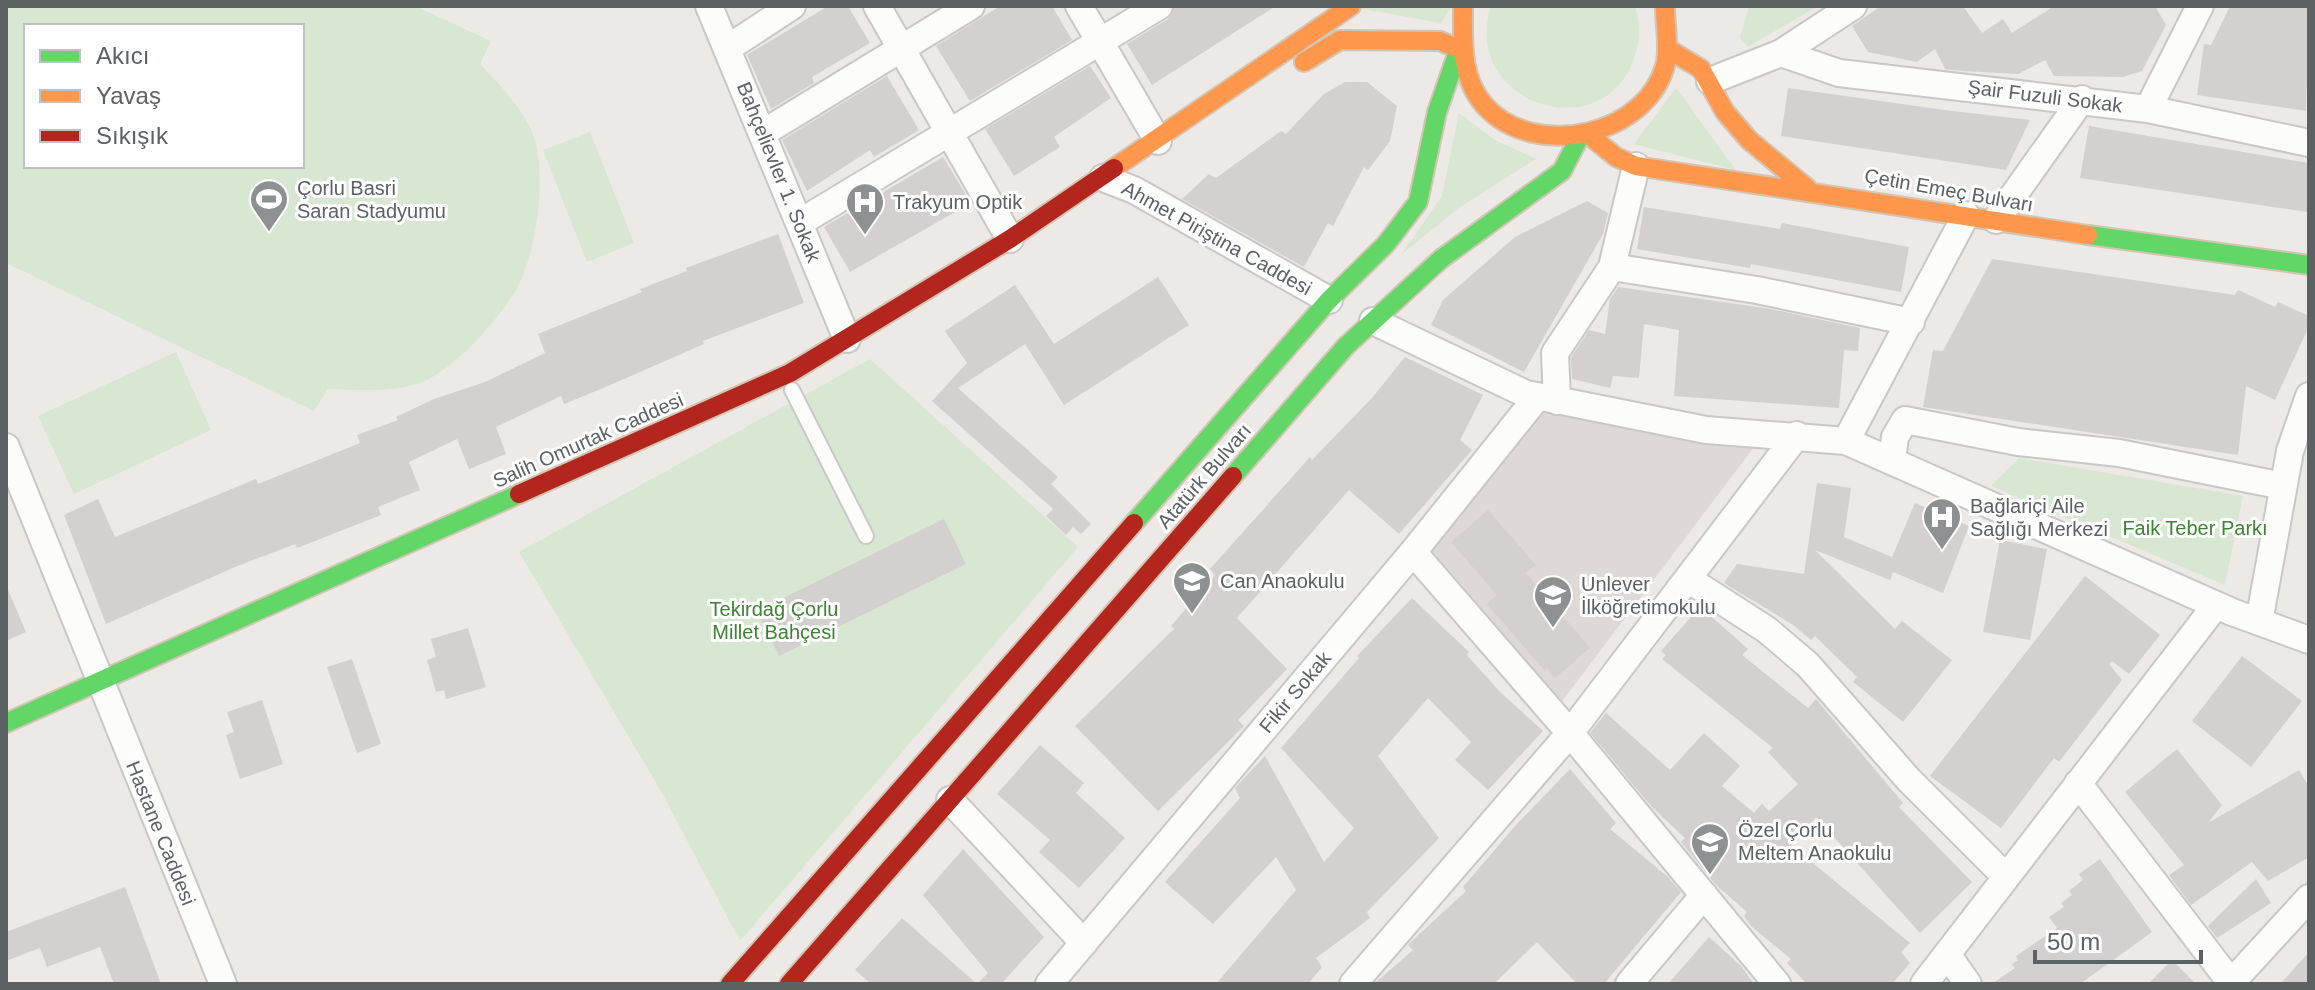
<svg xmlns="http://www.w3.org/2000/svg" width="2315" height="990" viewBox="0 0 2315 990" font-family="Arial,sans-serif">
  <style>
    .education { fill: #ded9d6 }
    .green { fill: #d8e7d1; fill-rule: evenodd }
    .building { fill: #d3d0cf }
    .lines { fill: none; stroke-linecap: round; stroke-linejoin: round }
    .lane-casing { stroke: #c8c8c8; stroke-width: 18 }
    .street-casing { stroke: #c8c8c8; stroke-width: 30 }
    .fast-casing { stroke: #d3c5b4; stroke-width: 22 }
    .slow-casing { stroke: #d3c5b4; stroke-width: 22 }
    .jam-casing { stroke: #d3c5b4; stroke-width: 22 }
    .lane { stroke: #fcfcfb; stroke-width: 14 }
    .street { stroke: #fcfcfb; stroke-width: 26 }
    .fast { stroke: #63d668; stroke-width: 18 }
    .slow { stroke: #ff974d; stroke-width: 18 }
    .jam { stroke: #b3261e; stroke-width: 18 }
    .labels { text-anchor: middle; stroke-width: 6; stroke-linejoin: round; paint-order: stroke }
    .street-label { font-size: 20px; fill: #5c6164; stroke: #fff }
    .poi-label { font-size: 20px; fill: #5c6164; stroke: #fff; text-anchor: start }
    .park-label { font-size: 20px; fill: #3f8235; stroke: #fff }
  </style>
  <rect width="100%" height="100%" fill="#ece9e6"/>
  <path class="education" d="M1545 406 1754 447 1557 708 1421 551Z"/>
  <path class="green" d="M6 6H415L491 41 480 64C502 88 531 115 537 149 544 187 537 239 523 275 511 308 457 367 425 381 396 393 358 390 328 389L314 411 6 263ZM26 26H302V166H26Z
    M1362 6H1452L1441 23 1357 8Z
    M1491 6H1635C1641 25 1640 41 1634 59 1601 150 1460 103 1491 6Z
    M1749 6H1818L1748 47 1740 38Z
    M1676 88 1736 170 1634 144Z
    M1459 113 1495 140 1536 159 1457 209 1401 255 1442 196Z
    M590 132 634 243 587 262 543 150Z
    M176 352 211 430 74 494 38 416Z
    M870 359 1078 547 740 941 661 791 519 552Z
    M2019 458 2243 496 2225 585 1991 486Z"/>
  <path class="building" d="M828 6H848L870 43 812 77 814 83 771 109 747 55Z
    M1000 6H1052L1072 40 970 101 936 46Z
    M1175 6H1276L1152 85 1127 44 1168 19Z
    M1881 6H1963L1982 33 2003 19 2012 33 2054 6H2155L2166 25 2142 71 2122 77 2054 76 2045 60 2018 74 1964 71 1945 69 1935 49 1917 62 1868 52 1852 26Z
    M2230 6H2309L2306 111 2197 95 2204 44 2211 45Z
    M1090 66 1111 98 1054 137 1060 147 1014 176 985 129Z
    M887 76 919 130 874 157 870 150 807 191 782 140Z
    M1345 82H1367L1397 106 1390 141 1368 170 1364 167 1333 226 1328 223 1304 267 1182 199 1209 174 1216 178 1281 131 1286 134 1324 94Z
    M1788 88 1945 110 2030 120 2006 170 1781 136Z
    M2089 126 2309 163 2307 212 2080 178Z
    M943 157 971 203 850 272 824 227Z
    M1587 201 1608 213 1603 234 1524 372 1431 325 1443 300 1515 237Z
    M1644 207 1780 229 1782 223 1909 247 1901 292 1751 264 1750 268 1637 249Z
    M778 234 804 303 703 341 704 344 601 389 564 404 561 396 496 427 506 454 469 469 457 439 409 462 420 490 378 507 381 515 297 548 295 544 235 567 106 624 64 515 98 499 115 537 256 479 258 484 360 443 357 435 398 420 396 417 434 399 485 382 545 353 538 334 642 292 640 289 687 271 686 268Z
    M1992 259 2235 295 2238 290 2275 307 2278 302 2309 316V326L2275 400 2246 386 2238 455 1923 407 1933 350 1943 351Z
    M1158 277 1189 325 1064 405 1025 344 958 388 1058 477 1051 484 1091 524 1081 534 1073 527 1066 535 1046 516 1053 509 932 401 967 363 945 331 1015 285 1054 344Z
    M1618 287 1771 309 1860 328 1858 351 1844 350 1839 408 1674 396 1679 330 1644 324 1639 378 1613 376 1610 388 1572 379 1571 358 1589 330 1605 334 1610 299Z
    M1405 357 1483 395 1460 440 1472 450 1399 534 1349 490 1237 618 1287 669 1238 720 1244 726 1158 811 1075 726 1174 629 1171 626 1215 575 1210 569 1310 457 1312 460 1372 398Z
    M1817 483 1851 488 1844 537 1892 557 1915 503 1969 526 1943 593 1893 572 1890 580 1815 550 1895 629 1902 621 1952 660 1903 722 1853 682 1857 677 1815 636 1811 640 1793 625 1724 583 1737 564 1804 574Z
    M1488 510 1536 565 1526 573 1590 648 1555 678 1546 667 1544 670 1487 604 1497 595 1451 542Z
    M944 519 966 564 779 656 757 611Z
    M2000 540 2047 549 2030 640 1983 632Z
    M2085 576 2160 635 2129 674 2112 661 2109 664 2122 680 2059 762 2054 758 2001 828 1930 776Z
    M6 585 26 632 6 641Z
    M1412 598 1469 652 1467 655 1500 692 1543 731 1488 790 1455 760 1471 742 1428 698 1378 756 1439 838 1367 912 1370 918 1316 958 1322 967 1308 984H1216L1296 890 1276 857 1213 924 1165 882 1240 798 1235 788 1265 756 1324 862 1354 828 1281 748 1359 658 1357 656Z
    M1697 610H1704L1748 649 1742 655 1808 708 1816 699 1903 803 1899 807 1972 882 1920 933 1816 817 1791 845 1910 943 1901 952 1910 963 1892 984H1807L1787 963 1791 959 1751 926 1744 916 1747 912 1716 885 1681 842 1685 838 1651 806 1590 733 1606 713 1670 770 1704 733 1740 766 1722 786 1754 813 1762 804 1769 811 1798 784 1768 752 1773 748 1662 659 1666 655 1661 651Z
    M468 628 486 687 446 699 444 690 436 692 427 660 436 657 431 639Z
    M2242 656 2302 701 2251 767 2192 721Z
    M352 659 381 744 357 753 327 667Z
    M262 700 283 764 240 779 226 735 234 732 227 712Z
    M1040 745 1084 783 1076 793 1125 838 1079 888 1039 852 1050 840 997 794Z
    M2177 749 2222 805 2208 823 2299 770 2309 787V857L2268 881 2252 862 2191 905 2169 875 2184 865 2125 792Z
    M1570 769 1616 823 1610 829 1668 877 1681 892 1604 984H1577L1537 942 1494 984H1374L1413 950 1408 945 1413 940 1466 891 1463 887 1515 826Z
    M963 849 1044 937 1001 984H871L855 970 902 918 977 984 988 973 923 895Z
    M2100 859 2152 932 2080 984H1992L2015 968 2012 964 2018 960 2016 956 2057 928 2049 917 2064 907 2061 903 2072 895 2069 891 2083 880 2079 874Z
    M2256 879 2271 903 2217 938 2208 926Z
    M125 887 161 984H114L100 947 47 967 40 948 6 961V932Z
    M1709 937 1741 966 1754 984H1668Z
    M2309 952V984H2280Z
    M2172 960 2196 984H2148Z"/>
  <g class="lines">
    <g class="lane-casing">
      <path id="lane" d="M792 390 866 536"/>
    </g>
    <g class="street-casing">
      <path id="street" d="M709 6 847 339
        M877 6 1010 239
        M1079 6 1158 141
        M728 48 792 6
        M1781 53 1839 73 2148 109 2309 143
        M1710 81 1781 53 1853 6
        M2148 109 2200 6
        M763 133 971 6
        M1103 178 1134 190 1329 300
        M1996 220 2082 99
        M799 223 1159 6
        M1612 267 1757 290 1911 322
        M1373 321 1526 394 1706 430 1846 441 2232 612 2309 640
        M1557 401 1555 353 1612 267 1636 166
        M1846 441 1966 215
        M6 447 223 984
        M1892 460 1895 437 1905 420 2018 442 2119 453 2283 486
        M1413 552 1570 733 1777 984
        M1688 579 1767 630 1808 665 1909 780 2006 877
        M2259 622 2290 451 2309 396
        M2078 783 2232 984
        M950 800 1084 943
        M1947 954 1968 984
        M2231 983 2309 898
        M1049 984 1413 552 1538 396
        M1353 984 1570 733 1797 435
        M1629 984 1704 895
        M1924 984 2216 605"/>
    </g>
    <g class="fast-casing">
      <path id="fast" d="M2088 235 2309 265
        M1233 476 1346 346 1441 259 1562 171 1579 138
        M1134 523 1329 300 1386 244 1418 202 1437 112 1459 49
        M6 723 519 494"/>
    </g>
    <g class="slow-casing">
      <path id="slow" d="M1463 6C1463 41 1460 78 1485 106 1535 161 1649 136 1666 62 1669 45 1665 23 1665 6
        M1668 49 1701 69 1725 112 1749 140 1807 188
        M1304 62 1340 40 1440 41 1459 49
        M1590 136 1616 157 1636 166 2088 235
        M1114 168 1351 6"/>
    </g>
    <g class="jam-casing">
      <path id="jam" d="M519 494 790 373 1010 239 1114 168
        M730 984 1134 523
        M789 984 1233 476"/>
    </g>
    <use href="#lane" class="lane"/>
    <use href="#street" class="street"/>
    <use href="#fast" class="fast"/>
    <use href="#slow" class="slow"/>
    <use href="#jam" class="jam"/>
  </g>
  <defs>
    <g id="stadium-pin" transform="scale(2)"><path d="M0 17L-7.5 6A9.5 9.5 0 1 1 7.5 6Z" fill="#8e9192" stroke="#fff"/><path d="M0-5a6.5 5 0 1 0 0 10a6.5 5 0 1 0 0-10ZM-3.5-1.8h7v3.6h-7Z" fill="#fff"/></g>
    <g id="hospital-pin" transform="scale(2)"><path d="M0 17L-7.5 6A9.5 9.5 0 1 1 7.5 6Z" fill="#8e9192" stroke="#fff"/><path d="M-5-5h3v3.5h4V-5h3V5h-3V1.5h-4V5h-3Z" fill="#fff"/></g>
    <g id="school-pin" transform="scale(2)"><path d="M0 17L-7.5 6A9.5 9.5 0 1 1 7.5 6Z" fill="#8e9192" stroke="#fff"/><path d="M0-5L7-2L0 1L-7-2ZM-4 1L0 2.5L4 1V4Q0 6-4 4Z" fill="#fff"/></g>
  </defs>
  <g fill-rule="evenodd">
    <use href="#stadium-pin" x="269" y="199"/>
    <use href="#hospital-pin" x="865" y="202"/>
    <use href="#hospital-pin" x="1942" y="517"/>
    <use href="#school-pin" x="1192" y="581"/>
    <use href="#school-pin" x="1553" y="595"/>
    <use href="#school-pin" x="1710" y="842"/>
  </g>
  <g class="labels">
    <g class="street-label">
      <text transform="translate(2045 96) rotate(7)" y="7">Şair Fuzuli Sokak</text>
      <text transform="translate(779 172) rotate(68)" y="7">Bahçelievler 1. Sokak</text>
      <text transform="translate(1949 190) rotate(10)" y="7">Çetin Emeç Bulvarı</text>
      <text transform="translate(1217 238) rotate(29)" y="7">Ahmet Piriştina Caddesi</text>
      <text transform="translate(588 440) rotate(-24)" y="7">Salih Omurtak Caddesi</text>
      <text transform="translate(1204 476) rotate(-49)" y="7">Atatürk Bulvarı</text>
      <text transform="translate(1295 692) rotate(-50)" y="7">Fikir Sokak</text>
      <text transform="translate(161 833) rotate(68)" y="7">Hastane Caddesi</text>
    </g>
    <g class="poi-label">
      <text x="297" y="195">Çorlu Basri<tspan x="297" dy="23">Saran Stadyumu</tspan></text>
      <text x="893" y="209">Trakyum Optik</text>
      <text x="1970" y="513">Bağlariçi Aile<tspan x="1970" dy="23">Sağlığı Merkezi</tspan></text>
      <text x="1220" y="588">Can Anaokulu</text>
      <text x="1581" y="591">Unlever<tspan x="1581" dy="23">İlköğretimokulu</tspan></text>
      <text x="1738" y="837">Özel Çorlu<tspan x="1738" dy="23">Meltem Anaokulu</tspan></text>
    </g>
    <g class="park-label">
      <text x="2195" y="535">Faik Teber Parkı</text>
      <text x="774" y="616">Tekirdağ Çorlu<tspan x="774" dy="23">Millet Bahçesi</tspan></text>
    </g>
  </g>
  <rect width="2315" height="990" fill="none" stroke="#5c6164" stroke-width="16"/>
  <rect x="24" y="24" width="280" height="144" fill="#ffffff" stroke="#bec0c1" stroke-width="2"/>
  <rect x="40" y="50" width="40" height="12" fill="#63d668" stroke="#bec0c1" stroke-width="2"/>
  <text x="96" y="64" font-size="24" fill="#5c6164">Akıcı</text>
  <rect x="40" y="90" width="40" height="12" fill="#ff974d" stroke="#bec0c1" stroke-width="2"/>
  <text x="96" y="104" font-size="24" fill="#5c6164">Yavaş</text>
  <rect x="40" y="130" width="40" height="12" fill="#b3261e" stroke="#bec0c1" stroke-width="2"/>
  <text x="96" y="144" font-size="24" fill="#5c6164">Sıkışık</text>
  <path d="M2035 950v12h166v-12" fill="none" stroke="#5c6164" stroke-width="4"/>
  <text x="2047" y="950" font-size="24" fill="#5c6164" stroke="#ffffff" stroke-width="6" paint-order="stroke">50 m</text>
</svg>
